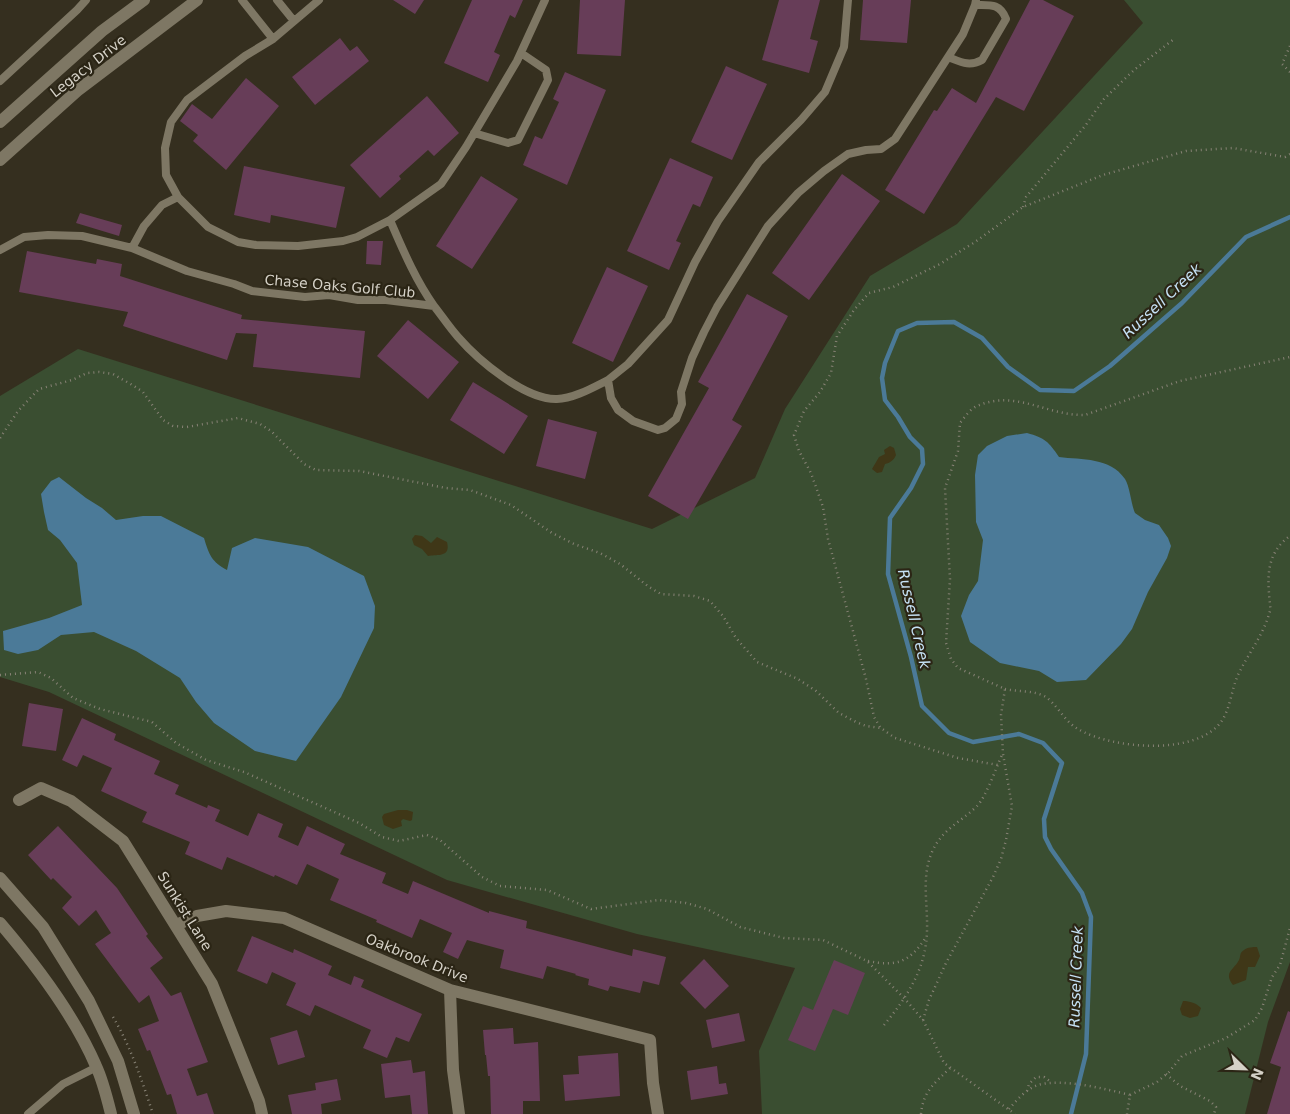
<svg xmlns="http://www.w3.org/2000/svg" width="1290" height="1114" viewBox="0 0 1290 1114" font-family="'DejaVu Sans',sans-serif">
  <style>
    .green { fill: #3a4e31 }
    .sand { fill: #3f3717 }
    .water { fill: #4b7a98 }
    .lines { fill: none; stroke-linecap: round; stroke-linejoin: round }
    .stream { stroke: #4b7a98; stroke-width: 4.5 }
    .building { fill: #673d58 }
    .path { stroke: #878275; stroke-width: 2.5; stroke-dasharray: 1 4; stroke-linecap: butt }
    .lane { stroke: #7e7764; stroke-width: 8 }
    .street { stroke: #7e7764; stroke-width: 12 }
    .secondary { stroke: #7e7764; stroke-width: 12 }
    .labels { text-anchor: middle; stroke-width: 4.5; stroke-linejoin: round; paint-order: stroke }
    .street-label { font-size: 14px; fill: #d5d1c7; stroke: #2b2515 }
    .water-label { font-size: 15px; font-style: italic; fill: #c6e2f6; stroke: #2b2515 }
  </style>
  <rect width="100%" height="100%" fill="#352f1f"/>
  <path class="green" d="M1124 0H1290V962L1268 1022 1245 1114H762L759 1051 795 968 637 934 447 880 49 692 0 677V396L78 349 652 529 755 478 785 409 870 276 957 224 1143 23Z"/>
  <path class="sand" d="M890 446 894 448 896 455C894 460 890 463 885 464L882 472 877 473 872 469 879 457 885 454 884 450Z
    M415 535 422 536 431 543 437 537 447 542C451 558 437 554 428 556L422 549 414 545 412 539Z
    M398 810H407L413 812 412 820 410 821 403 819 401 821 402 826 393 829 384 825 382 817 384 814Z
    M1257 947 1260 956 1255 967H1248L1246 980 1233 985C1223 972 1234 970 1239 960 1241 956 1239 953 1244 950 1248 947 1253 947 1257 947Z
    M1183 1001C1190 1001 1196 1003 1201 1008L1198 1016 1190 1018 1182 1015 1180 1009Z"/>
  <path class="water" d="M1027 433C1045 438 1049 442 1059 457 1082 460 1110 457 1125 479 1130 487 1131 504 1135 513L1145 520 1159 525 1168 538 1171 546 1167 558 1148 592 1132 629 1121 644 1086 680 1057 682 1039 671 1000 663 970 642 961 616 969 595 978 581 983 540 976 522 975 475 978 455 987 446 1007 436Z
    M59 477 86 498 102 508 116 520 143 516H161L204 538C209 555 212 562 227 570L232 548 255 538 308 547 364 576 375 606 374 628 341 697 296 761 255 751 214 723 196 702 180 678 136 651 94 632 61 635 38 650 18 654 4 650 3 631 49 618 82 605 77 563 60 540 48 530 44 512 41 494 51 481Z"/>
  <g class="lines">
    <path class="stream" d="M1071 1114 1086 1054 1091 917 1082 893 1051 849 1045 837 1044 819 1062 763 1043 743 1019 734 973 742 949 733 922 706 911 657 888 574 890 518 911 488 923 464 922 449 910 437 898 417 885 400 882 378 885 363 898 331 917 323 954 322 982 338 1008 367 1040 390 1074 391 1110 366 1182 303 1246 237 1290 217"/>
  </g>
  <path class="building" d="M393 0H424L415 14Z
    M472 0H523L515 18 510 15 494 52 500 55 488 82 444 63Z
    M580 0H625L621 56 577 54Z
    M779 0H820L810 39 818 41 809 73 762 60Z
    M863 0H911L907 43 860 40Z
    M1030 0H1043L1074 16 1024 111 996 97 924 214 885 190 934 110 937 111 952 88 976 103Z
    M340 38 350 51 357 46 369 61 315 105 292 77Z
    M726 66 767 84 732 160 691 142Z
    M565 72 606 90 567 185 523 165 535 136 542 139 559 102 553 99Z
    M246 78 279 106 226 170 193 141 198 135 180 121 192 104 212 119Z
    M427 96 459 133 434 156 428 150 399 176 401 179 380 198 350 165Z
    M670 158 713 177 700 207 693 204 676 241 681 243 669 270 627 251Z
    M244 166 345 187 336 228 271 215 270 223 234 215Z
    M842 174 880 201 809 300 772 273Z
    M481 176 518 199 472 269 436 246Z
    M80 213 122 225 119 236 76 223Z
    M367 241H383L381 265 366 264Z
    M27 251 96 264 97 259 122 264 120 276 242 315 241 319 365 331 360 378 253 367 257 334 236 333 227 360 123 326 128 312 19 292Z
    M607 267 648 286 613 362 572 343Z
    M747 294 788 316 732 420 742 426 688 519 648 496 709 388 698 382Z
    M408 320 459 362 428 399 377 356Z
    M473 382 528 416 504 454 450 420Z
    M548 419 597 432 585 479 536 466Z
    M29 703 63 709 56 751 22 746Z
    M82 718 116 734 114 740 160 761 154 774 179 785 175 794 207 808 208 805 220 810 215 821 248 836 258 813 283 824 278 837 298 846 307 826 345 844 340 854 386 873 382 883 408 894 413 881 489 913V911L527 921 526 928 632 956 633 949 666 957 659 985 643 981 640 993 610 986 608 991 588 985 589 979 575 975 576 974 547 966 543 979 500 968 504 950 467 940 458 959 443 952 452 933 420 919 412 938 376 922 377 920 330 900 339 879 307 864 297 885 275 875 274 877 227 857 222 870 185 854 190 842 142 822 147 812 101 791 112 768 83 755 77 767 62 760Z
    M58 826 117 888 148 934 146 936 163 958 150 968 171 996 181 992 208 1062 187 1069 197 1096 207 1093 214 1114H177L171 1094 167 1095 150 1050 147 1051 138 1029 159 1021 149 995 139 1003 95 944 111 933 96 910 79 926 62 908 72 897 53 878 51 880 28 855Z
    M252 936 293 953 294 949 332 966 328 975 351 985 354 976 364 980 361 987 422 1014 409 1042 396 1037 387 1058 363 1048 371 1030 315 1005 310 1016 286 1005 296 983 272 972 267 984 237 971Z
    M704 959 729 986 705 1009 680 983Z
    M834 960 865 973 848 1015 833 1009 815 1051 788 1040 803 1006 813 1010Z
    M1288 1011 1290 1012V1114H1267L1281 1067 1270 1063Z
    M739 1013 745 1041 712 1048 706 1020Z
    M513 1028 514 1044 538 1042 540 1101H523V1114H491L490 1076H488L486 1055H485L483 1030Z
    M297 1030 305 1057 278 1065 270 1038Z
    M618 1053 620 1096 565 1101 563 1075 579 1074 578 1056Z
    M411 1060 413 1073 425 1071 428 1114H412L410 1095 385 1098 381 1064Z
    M717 1066 719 1084 726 1083 728 1094 691 1100 687 1071Z
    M337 1079 341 1100 321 1104 322 1114H292L288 1095 316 1090 315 1083Z"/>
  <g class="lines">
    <path class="path" d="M1290 46 1282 64 1290 72
      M1023 207 1026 197 1085 126 1104 99 1134 70 1174 39
      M0 438 18 411 39 389 72 380 87 373 99 372 113 374 134 386 143 392 163 420 173 426 187 427 238 418 260 424 271 431 304 464 316 470 359 471 446 488 470 490 511 505 552 533 574 544 600 553 620 564 649 587 661 594 694 596 710 601 723 616 736 638 757 662 798 679 816 691 839 713 856 722 866 726 881 728 895 738 958 758 998 765
      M0 675 38 672 51 678 73 698 100 709 152 722 176 743 206 760 244 772 359 823 382 837 399 841 427 835 440 840 482 877 500 886 547 890 591 909 659 900 686 903 707 909 740 927 784 938 823 940 867 961 905 999 923 1020 944 1063 1015 1114
      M1005 689C1018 692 1034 690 1046 697 1058 706 1065 722 1078 729 1111 749 1200 757 1223 719 1232 703 1232 684 1241 669 1251 650 1264 633 1270 611 1271 606 1269 599 1269 593 1267 570 1270 550 1290 536
      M880 727 874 717 866 679 828 539 823 507 811 473 799 451 794 435 804 411 820 392 831 373 837 336 854 310 869 293 893 287 940 264 975 242 1023 207 1103 175 1186 151 1233 148 1285 157 1290 154
      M868 961C897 967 910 962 926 937
      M113 1017C131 1047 142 1081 153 1114
      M923 1020 929 1000 946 963 993 877 1001 859 1006 840 1012 806 1003 754 1001 715 1005 689 958 668 951 659 946 643 950 579 945 488 958 451 960 423C964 418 970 409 977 406 1016 389 1047 416 1085 415L1180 381 1290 357
      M884 1025C907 997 926 969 927 931 928 904 921 877 932 852 942 829 961 822 977 806 986 797 996 768 1002 755
      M1166 1074 1180 1086 1210 1101 1216 1107 1214 1114
      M1027 1091 1029 1084 1036 1077H1044L1051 1082
      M1130 1095 1157 1082 1169 1072 1182 1056 1226 1038 1255 1020 1262 1008 1272 977 1280 965 1290 928
      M1009 1109C1017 1100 1026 1089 1038 1085 1062 1078 1106 1089 1130 1095L1127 1114
      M921 1114C923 1091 935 1083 951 1067"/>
    <path class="lane" d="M242 0 273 39
      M277 0 294 21
      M319 0 273 39 245 56 187 100 171 122 165 148 166 175 178 197 208 227 238 242 256 245 298 246 343 241 357 237 390 220 441 184 466 147 517 61 545 0
      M848 0 844 47 825 92 801 120 759 162 718 221 695 262 668 320 628 364 608 380 611 398 618 410 633 421 658 430 665 428 676 419 682 404 681 392 692 358 704 332 717 307 768 226 798 193 824 171 848 154 866 150 881 149 895 139 963 34 975 5 976 0
      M948 57C961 62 969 67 982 60L1006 19C1000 3 990 5 975 5
      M0 81 77 10 86 0
      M474 133 508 143 518 140 548 80 546 70 521 53
      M390 220C403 250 415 279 434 306
      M132 248 144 226 162 205 178 197
      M0 250 24 237 48 235 82 236 132 248 187 271 234 284 252 291 305 297 329 295 358 300H386L434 306C442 316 449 327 458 337 478 360 525 400 557 399 573 399 594 387 608 380
      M28 1114 63 1084 97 1067"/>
    <path class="street" d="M19 800 41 788 71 801 123 841 212 984 259 1101 262 1114
      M176 925 197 916 226 911 284 918 450 990 650 1040 653 1083 658 1114
      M450 990 453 1070 459 1114"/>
    <path class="secondary" d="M0 122 102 31 144 0
      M0 160 77 91 197 0
      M0 878 43 927 89 1001 118 1061 134 1114
      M0 923C36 965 74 1015 96 1066 103 1081 107 1098 111 1114"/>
  </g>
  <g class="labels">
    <g class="street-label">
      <text transform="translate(88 66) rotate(-38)" y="5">Legacy Drive</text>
      <text transform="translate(340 286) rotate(5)" y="5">Chase Oaks Golf Club</text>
      <text transform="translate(185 911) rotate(58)" y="5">Sunkist Lane</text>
      <text transform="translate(417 958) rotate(22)" y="5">Oakbrook Drive</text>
    </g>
    <g class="water-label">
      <text transform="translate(1162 301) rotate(-43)" y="5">Russell Creek</text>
      <text transform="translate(914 619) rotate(77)" y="5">Russell Creek</text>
      <text transform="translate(1076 977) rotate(-88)" y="5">Russell Creek</text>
    </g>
  </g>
  <g transform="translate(1245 1069) rotate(113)" stroke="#2b2515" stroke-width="4" paint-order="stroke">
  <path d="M0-4L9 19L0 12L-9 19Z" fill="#d5d1c7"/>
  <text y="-8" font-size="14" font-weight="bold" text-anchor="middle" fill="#d5d1c7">N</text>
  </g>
</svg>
